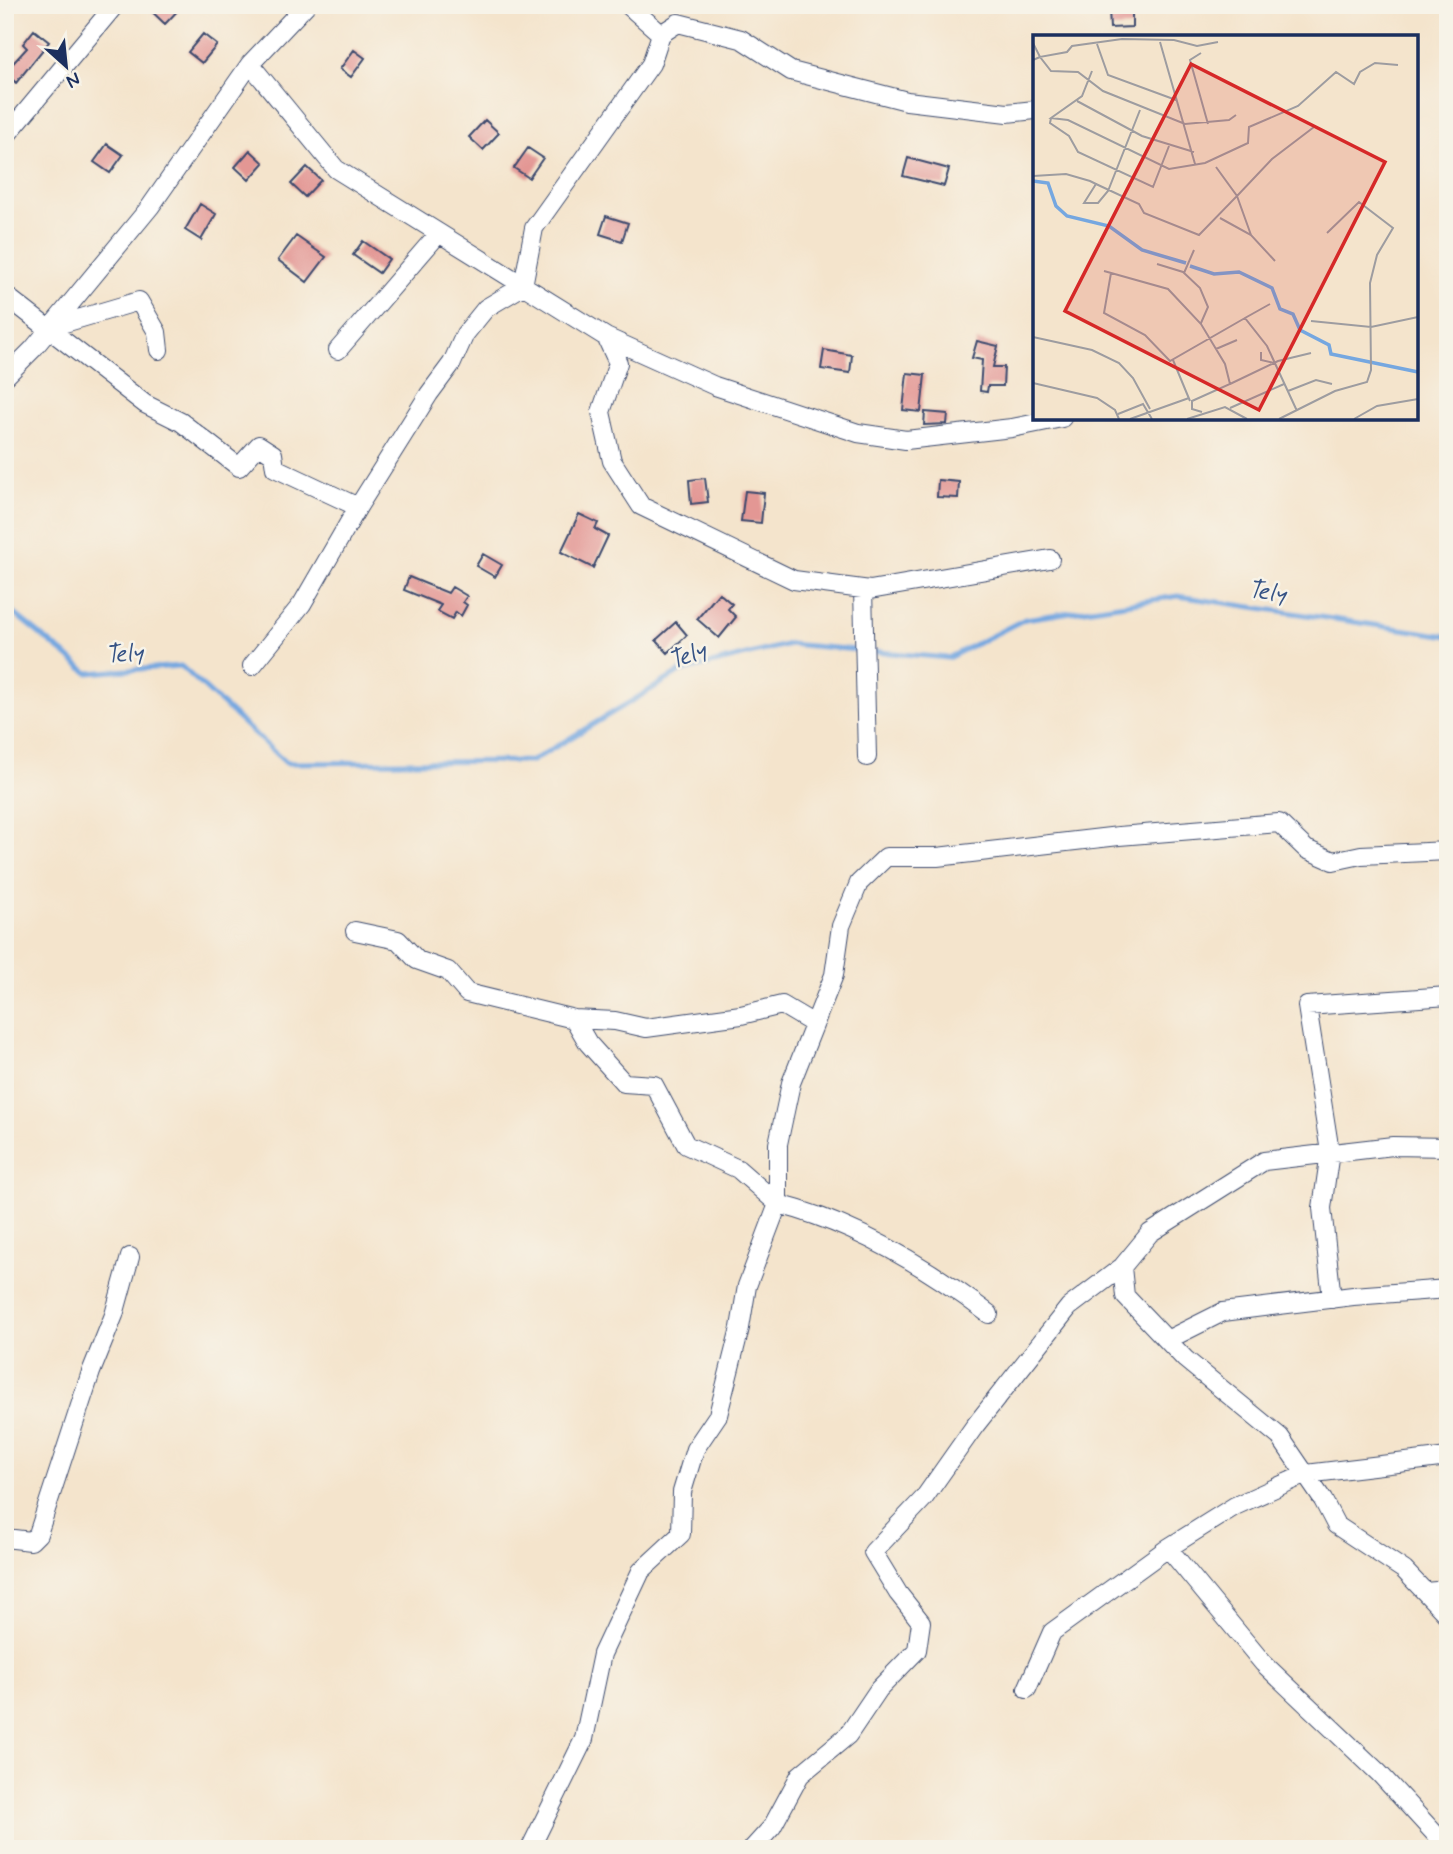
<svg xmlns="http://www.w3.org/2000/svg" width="1453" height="1854" viewBox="0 0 1453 1854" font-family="Mynerve,sans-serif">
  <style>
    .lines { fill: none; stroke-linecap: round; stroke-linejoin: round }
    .stream { stroke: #75a7e0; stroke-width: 5 }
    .building { fill: #e39794 }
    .street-casing { stroke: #3c4a6e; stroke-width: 20 }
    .street { stroke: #fff; stroke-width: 18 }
    .labels { text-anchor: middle; stroke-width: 5; stroke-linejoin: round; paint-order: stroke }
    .water-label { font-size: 24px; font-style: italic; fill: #365385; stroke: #f7f3e8 }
    .inset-river { fill: none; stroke: #75a7e0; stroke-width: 3.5 }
    .inset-road { fill: none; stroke: #9d9ca0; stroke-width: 2 }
    .view { fill: #d62828; fill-opacity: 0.15; stroke: #d62828; stroke-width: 3.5 }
    .inset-edge { fill: none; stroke: #1b2f5e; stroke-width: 3.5 }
  </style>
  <rect width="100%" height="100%" fill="#f7f3e8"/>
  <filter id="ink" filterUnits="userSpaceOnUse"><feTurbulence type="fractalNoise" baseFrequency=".0143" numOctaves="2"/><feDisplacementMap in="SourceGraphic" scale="14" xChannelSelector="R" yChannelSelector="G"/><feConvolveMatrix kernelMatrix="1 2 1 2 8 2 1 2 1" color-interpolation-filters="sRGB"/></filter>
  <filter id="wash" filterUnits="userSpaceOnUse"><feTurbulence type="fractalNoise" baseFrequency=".00686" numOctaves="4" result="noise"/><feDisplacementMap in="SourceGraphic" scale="28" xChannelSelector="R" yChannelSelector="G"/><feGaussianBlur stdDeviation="1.57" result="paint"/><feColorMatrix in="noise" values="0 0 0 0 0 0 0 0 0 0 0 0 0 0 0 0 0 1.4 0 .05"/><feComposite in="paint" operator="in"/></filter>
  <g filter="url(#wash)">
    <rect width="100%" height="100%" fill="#f4e4cc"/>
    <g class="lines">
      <path class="stream" d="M5 606 88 673 181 666 286 763 532 761 680 672 789 644 948 658 1025 619 1178 596 1448 636"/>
    </g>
    <g id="blocks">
      <path class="building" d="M145 5H183L165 24Z
        M1132 8V27L1110 28 1109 9Z
        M34 30 49 42 16 83 5 72 27 48 23 44Z
        M203 34 217 45 202 63 188 52Z
        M354 50 365 58 351 77 340 69Z
        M485 120 499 133 483 150 469 137Z
        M107 144 123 155 110 173 94 162Z
        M528 148 543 158 529 178 514 168Z
        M250 150 264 163 249 180 235 167Z
        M908 158 949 169 944 186 903 176Z
        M307 167 321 180 305 197 291 184Z
        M200 204 216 214 201 240 185 230Z
        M606 216 628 223 622 241 600 234Z
        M296 236 326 257 307 282 278 260Z
        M363 241 389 259 379 273 353 255Z
        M977 341 998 346 993 367H1004L1003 386H988L987 392 980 391 982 360 972 358Z
        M824 350 852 355 850 373 821 369Z
        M907 373 925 375 921 412 903 410Z
        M925 412 948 414 947 424 924 425Z
        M705 478 708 502 691 504 689 480Z
        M938 480 959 482 958 498 937 497Z
        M745 491 764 493 761 523 741 521Z
        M579 514 598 523 595 529 608 536 593 568 561 552Z
        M483 554 502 565 495 577 476 566Z
        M409 577 448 593 452 587 467 596 463 602 467 605 461 616 456 612 452 619 437 611 441 605 404 590Z
        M719 593 732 604 728 609 736 617 719 638 697 619Z
        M676 622 687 635 668 653 656 640Z"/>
    </g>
  </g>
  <g filter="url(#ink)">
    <use href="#blocks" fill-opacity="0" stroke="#3c4a6e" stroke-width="2"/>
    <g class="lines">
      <g class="street-casing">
        <path id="street" d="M306 5 250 64 336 169 606 337 715 386 858 433 906 440 1012 428 1062 418
          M628 5 661 34
          M5 137 115 5
          M5 295 145 404 181 422 239 467 259 445 273 454 275 468 358 507 302 604 252 666
          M51 327 139 301 157 332 159 350
          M606 337 618 363 601 412 612 461 641 506 794 580 870 590 1050 559
          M338 350 439 233
          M5 377 33 349 150 207 250 64
          M358 507 429 394 452 363 465 334 486 308 523 286 534 228 651 64 661 34 678 23 741 39 791 71 907 101 1007 113 1035 110
          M863 589 867 757
          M355 931 398 940 417 960 448 971 467 993 574 1019 615 1021 646 1028 741 1015 782 1005 814 1024
          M1122 1267 1125 1296 1185 1359 1280 1437 1323 1500 1336 1525 1404 1570 1448 1616
          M1332 1299 1322 1208 1330 1152 1307 1006 1448 996
          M989 1314C926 1266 854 1223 778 1204V1144L791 1083 834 975 841 926 859 883 886 857H937L1119 836 1279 823 1306 849 1333 861 1361 855 1448 851
          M1167 1340 1223 1312 1353 1296 1448 1289
          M5 1538 31 1541 38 1534 91 1372 114 1315 130 1257
          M1168 1548 1263 1663 1379 1773 1448 1848
          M1425 1592 1448 1590
          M1027 1689 1052 1632 1168 1548 1235 1506 1306 1474 1448 1457
          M530 1849 584 1739 602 1654 641 1571 681 1534 682 1492 695 1449 718 1415 740 1328 747 1286 778 1204 738 1169 686 1145 654 1085 624 1083 588 1043 574 1019
          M752 1849 772 1827 800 1775 848 1735 879 1689 917 1650 921 1622 898 1593 873 1552 924 1498 974 1427 1069 1307 1122 1267 1150 1233 1264 1161 1393 1146 1448 1147"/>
      </g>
      <use href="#street" class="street"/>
    </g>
  </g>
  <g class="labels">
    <g class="water-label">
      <text transform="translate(1267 591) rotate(9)" y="8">Tely</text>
      <text transform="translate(124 653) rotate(-4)" y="8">Tely</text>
      <text transform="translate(687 655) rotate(-20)" y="8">Tely</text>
    </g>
  </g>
  <g transform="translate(1033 35)">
    <rect width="385" height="385" fill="#f4e4cc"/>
    <path class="inset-river" d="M0 146 15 148 23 171 34 181 76 191 109 215 153 228M157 231 181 239 206 237 239 253 247 274 260 279 267 295 296 310 298 319 385 337"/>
    <path class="inset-road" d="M127 7 162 129M0 8 7 22 34 17 39 11 89 4 141 5 164 11 185 7M64 9 75 40 143 65M168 18 157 25 175 89M0 25 7 22 18 36 45 37 70 56 152 89 196 85 203 80M59 36 49 61 18 83 35 85 136 134 172 128 215 108 216 92 265 71 303 37 321 49 327 37 342 28 365 30M44 66 109 101 161 117M18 83 17 88 36 101 45 117 120 152 136 111M0 141 33 139 57 146 63 149 51 168H65L75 156 107 75M63 149 106 169 111 178 166 200 204 161 183 132M187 183 218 200 242 226M218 200 204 161 239 124 281 92M124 229 150 237 167 253 175 272 168 288M71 236 135 254 168 289 192 329 197 349 159 366V374L169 377M78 238 71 278 112 300 137 326 212 283M151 238 161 215M237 269 212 283 234 311 264 376M278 286 338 292 385 282M0 302 59 315 86 328 100 343 117 374M183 314 204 305M228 317V325L241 328M140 325 157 366M0 348 64 363 82 375 86 384M197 349 245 326 278 318M255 356 283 345 299 349M197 373 251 349M85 379 110 369 119 384M97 384 156 363M154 384 192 372 214 384M246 384 302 356 334 347 338 335 337 248 344 220 360 193 326 167 294 198M321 384 344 371 385 364"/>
    <path class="view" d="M158 29 352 127 226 375 32 276Z"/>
    <rect width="385" height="385" class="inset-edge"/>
  </g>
  <rect width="1453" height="1854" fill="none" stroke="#f7f3e8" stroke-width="28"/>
  <g transform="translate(66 66) rotate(153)" stroke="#f7f3e8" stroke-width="5" paint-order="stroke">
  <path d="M0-5L12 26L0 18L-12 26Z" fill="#1b2f5e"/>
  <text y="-10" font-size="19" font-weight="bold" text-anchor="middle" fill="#1b2f5e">N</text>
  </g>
</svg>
